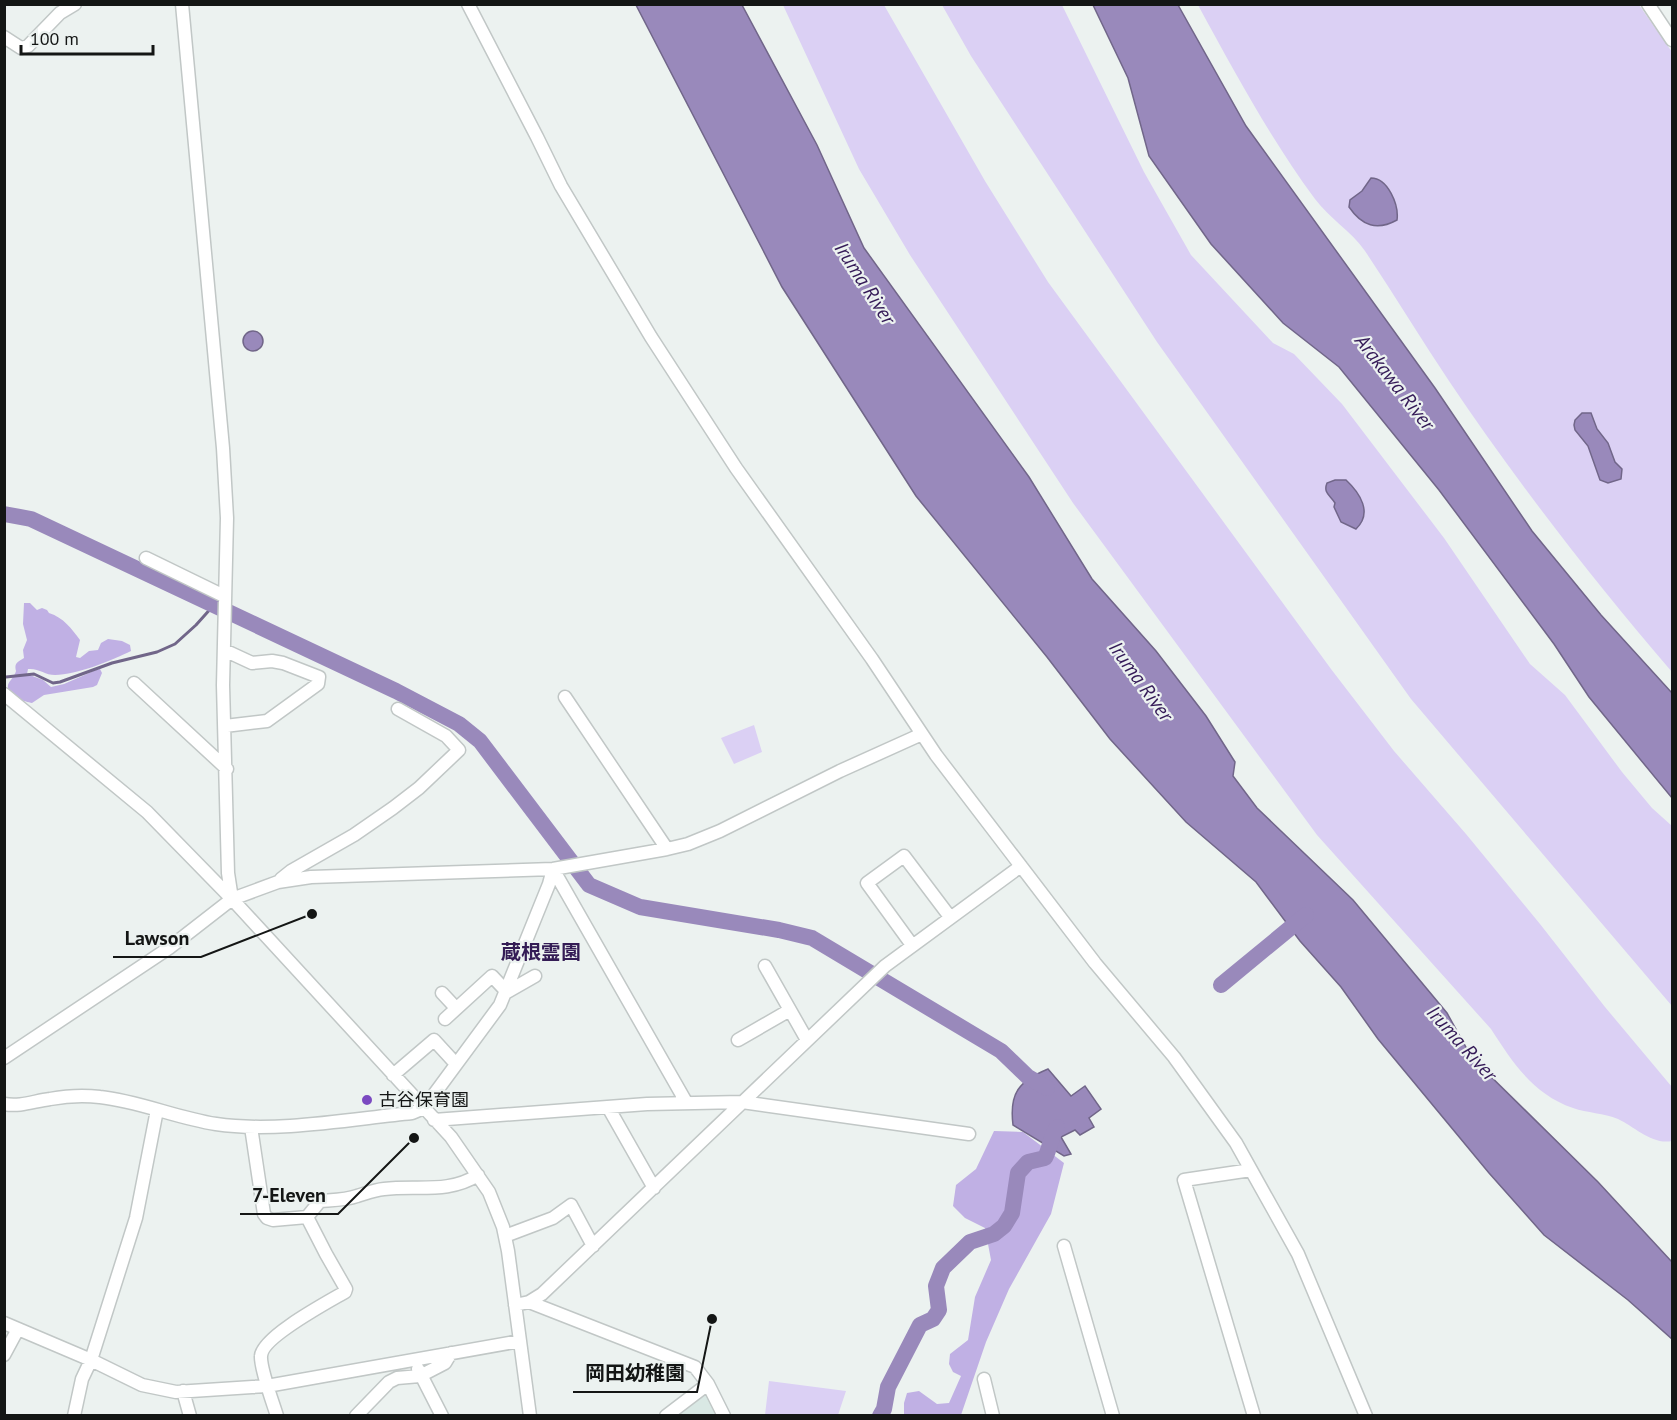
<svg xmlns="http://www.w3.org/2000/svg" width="1677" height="1420" viewBox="0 0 1677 1420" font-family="'PT Sans','Noto Sans JP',sans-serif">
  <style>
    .built { fill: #d9e8e4 }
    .green { fill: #dbd0f4 }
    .forest { fill: #c0b0e4 }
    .water { fill: #9989bb; stroke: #716689; stroke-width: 1.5 }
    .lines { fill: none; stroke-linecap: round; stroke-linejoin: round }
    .stream { stroke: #716689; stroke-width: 3 }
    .river { stroke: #9989bb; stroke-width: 16 }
    .minor-casing { stroke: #c1c7c6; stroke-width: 15 }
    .minor { stroke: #fff; stroke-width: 12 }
    .poi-dot { fill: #7b49c1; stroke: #ecf2f0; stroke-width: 2 }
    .labels { text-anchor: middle; stroke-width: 4.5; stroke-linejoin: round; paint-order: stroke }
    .poi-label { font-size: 18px; fill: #141615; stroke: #ecf2f0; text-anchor: start }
    .water-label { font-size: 20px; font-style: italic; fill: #341a57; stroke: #ecf2f0 }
    .neighbourhood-label { font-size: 20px; font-weight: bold; fill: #341c55; stroke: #ecf2f0 }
    .leader { fill: none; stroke: #141615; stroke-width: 2 }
    .callout-dot { fill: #141615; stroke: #ecf2f0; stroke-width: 2 }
    .callout-label { font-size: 20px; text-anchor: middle; font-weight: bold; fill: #141615; stroke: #ecf2f0; stroke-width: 4.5; stroke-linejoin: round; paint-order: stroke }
  </style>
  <rect width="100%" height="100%" fill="#ecf2f0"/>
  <path class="built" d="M704 1389 721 1416H669Z"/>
  <path class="green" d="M783 5H884L985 181 1048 282 1331 669 1394 751 1466 834 1540 924 1605 1007 1672 1087V1141C1652 1145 1635 1127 1618 1119 1604 1113 1587 1113 1573 1108 1533 1094 1513 1063 1491 1029L1317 835 1073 503 910 255 859 169Z
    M942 5H1062L1144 172 1191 255 1273 343 1294 354 1342 404 1444 538 1530 664 1565 695 1622 772 1652 808 1672 826V1006L1411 699 1157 342 971 56Z
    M1198 5H1639L1672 52V672C1593 580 1517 482 1449 381 1420 338 1394 294 1365 251 1351 231 1329 218 1315 199 1270 138 1234 71 1198 5Z
    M754 725 762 752 734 764 721 738Z
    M769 1381 846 1391 838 1415H765Z"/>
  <path class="forest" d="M24 603H30L37 610 42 608 47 610 49 613C64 618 71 628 80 640L76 657 80 658 89 651 98 650 101 643 108 639 122 641 130 645 131 651C113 660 76 675 55 675 45 675 39 668 28 669L27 674 43 680 51 687 64 684 96 670 100 669 102 673 97 685 93 687 44 695 32 703C25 702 6 696 8 685 9 681 15 676 16 671 14 664 17 662 24 658L23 650 27 640 23 624Z
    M994 1131 1023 1132 1064 1163 1051 1214 1009 1289 986 1342 961 1415H904V1403L907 1393 919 1391 937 1404 949 1403 961 1376 953 1372 949 1364 950 1354 968 1340 975 1297 991 1260 985 1228 965 1218 953 1206 956 1185 976 1169Z"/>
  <path class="water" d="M636 5H742L817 145 864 248 1029 477 1092 579 1156 651 1206 716 1235 762 1233 776 1257 808 1353 900 1447 1013 1472 1058 1598 1182 1672 1262V1339L1628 1300 1544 1235 1489 1173 1378 1039 1341 987 1300 941 1256 882 1186 822 1110 739 1047 657 916 496 782 287Z
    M1093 5H1178L1246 126 1435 388 1532 531 1601 615 1672 693V798L1589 697 1554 644 1439 490 1339 367 1283 323 1211 244 1149 156 1128 78Z
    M1371 178C1388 178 1399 205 1397 220 1377 231 1362 226 1349 207L1350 200 1362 191Z
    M243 341a10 10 0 1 1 20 0a10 10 0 1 1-20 0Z
    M1582 413H1591L1597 429 1608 443 1615 462 1622 469 1621 479 1608 483 1600 480 1588 446 1575 430 1574 425 1575 420Z
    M1335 480H1346C1360 493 1373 513 1356 529L1341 522 1334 507 1335 503C1330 495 1323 493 1327 483Z
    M1048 1069 1071 1096 1085 1086 1101 1109 1089 1118 1094 1127 1080 1135 1075 1130 1061 1137 1071 1154 1064 1156 1013 1125C1009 1093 1019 1081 1048 1069Z"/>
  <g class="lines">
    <path class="stream" d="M6 677 34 674 53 683 60 682 112 663 157 652 175 644 196 625 213 606"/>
    <path class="river" d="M4 514 31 519 396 691 459 724 480 741 589 885 640 907 779 930 812 938 1001 1051 1028 1077 1047 1088
      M1221 985 1306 915
      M880 1416 884 1409 888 1387 920 1325 933 1319 939 1310 936 1286 943 1268 970 1242 994 1234 1004 1226 1012 1213 1018 1173 1028 1162 1045 1158C1050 1148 1051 1136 1057 1127"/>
    <g class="minor-casing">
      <path id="minor" d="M182 4 223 448 227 518 223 685 228 873 232 899
        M468 4 537 137 561 186 651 337 736 468 872 659 936 755 1095 963 1174 1057 1236 1143 1298 1254 1366 1416
        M1648 4 1672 40
        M4 37 21 48 28 46 60 13 75 4
        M146 558 224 596
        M224 650 252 663 272 661 283 663 319 677 318 684 267 721 225 726
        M134 683 227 769
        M4 694 147 812 232 899 451 1137 489 1192 503 1227 508 1251 530 1416
        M565 697 667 849
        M553 869 686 1102
        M281 879 291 871 354 835 393 808 419 788 459 750 446 736 398 709
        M912 945 867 883 904 856 950 917
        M765 966 807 1040
        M442 993 456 1008
        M445 1019 492 976 507 992 535 976
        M738 1040 790 1010
        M4 1058 169 948 232 899 278 882 311 877 553 869 667 849 688 844 720 831 840 771 922 734
        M393 1075 434 1040 456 1064
        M4 1104C21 1107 34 1101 50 1099 66 1096 84 1095 100 1097 139 1101 176 1118 216 1124 276 1133 351 1119 412 1113L424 1108 500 1005 549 884 553 869
        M608 1107 654 1188
        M434 1120 647 1104 742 1102 969 1134
        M251 1127 264 1214 267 1218 273 1220 307 1217 320 1201C332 1200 346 1200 357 1196 367 1193 374 1190 384 1189 418 1185 448 1194 478 1175
        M1251 1170 1184 1180 1254 1416
        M505 1236 553 1218 571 1205 593 1246
        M1064 1246 1113 1416
        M529 1302 695 1367 708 1384 724 1416
        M515 1305 529 1302 542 1294 885 966 1021 866
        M4 1323 91 1360 142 1385 176 1392 267 1386 520 1341
        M4 1355 18 1329
        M418 1369 442 1416
        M984 1379 993 1416
        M183 1391 190 1416
        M74 1416 82 1379 91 1360 136 1218 157 1110
        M277 1416C273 1403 260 1368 261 1356 262 1337 328 1302 345 1292L346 1289 326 1254 307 1217
        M356 1416 389 1382 397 1378 420 1376 445 1363 451 1353
        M666 1416 708 1384"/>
    </g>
    <use href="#minor" class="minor"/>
  </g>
  <circle class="poi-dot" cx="367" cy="1100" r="6"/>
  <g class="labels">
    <g class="poi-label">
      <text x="379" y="1106">古谷保育園</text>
    </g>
    <g class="water-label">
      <text transform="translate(865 283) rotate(57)" y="7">Iruma River</text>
      <text transform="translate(1395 382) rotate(52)" y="7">Arakawa River</text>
      <text transform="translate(1141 681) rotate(54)" y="7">Iruma River</text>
      <text transform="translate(1462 1043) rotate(48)" y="7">Iruma River</text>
    </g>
    <g class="neighbourhood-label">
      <text x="541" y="959">蔵根霊園</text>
    </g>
  </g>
  <path class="leader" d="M312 914L201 957H113M414 1138L338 1214H240M712 1319L697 1392H573"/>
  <g class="callout-dot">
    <circle cx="312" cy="914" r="6"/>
    <circle cx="414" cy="1138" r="6"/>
    <circle cx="712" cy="1319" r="6"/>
  </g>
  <g class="callout-label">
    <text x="157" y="945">Lawson</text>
    <text x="289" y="1202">7-Eleven</text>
    <text x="635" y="1380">岡田幼稚園</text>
  </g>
  <rect width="1677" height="1420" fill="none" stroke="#141615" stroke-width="12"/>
  <path d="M21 45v9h132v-9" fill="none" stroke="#141615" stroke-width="3"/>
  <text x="30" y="45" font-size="18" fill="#141615" stroke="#ecf2f0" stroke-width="4.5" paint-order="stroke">100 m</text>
</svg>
